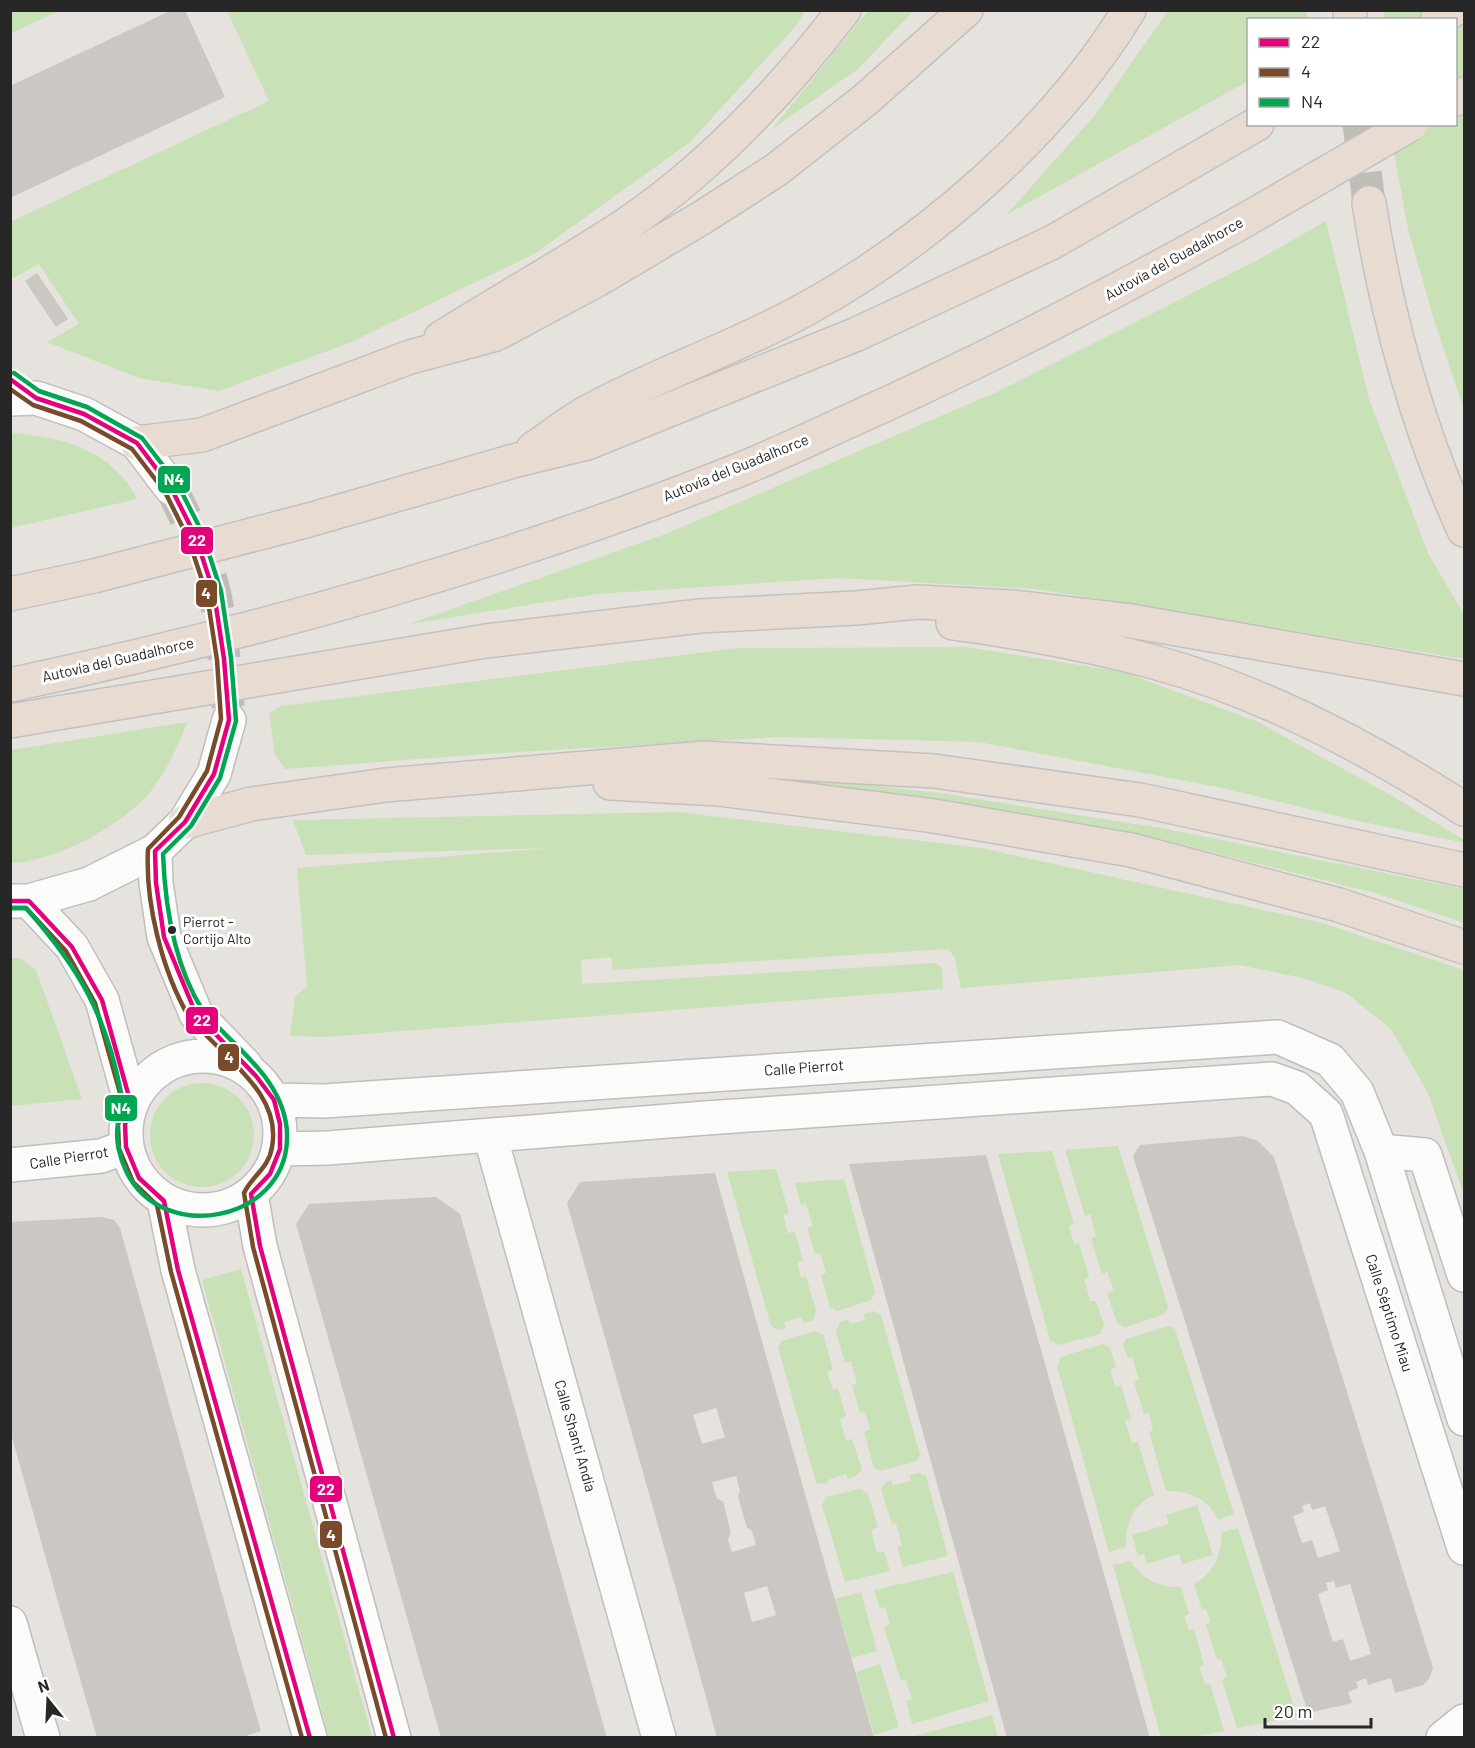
<svg xmlns="http://www.w3.org/2000/svg" width="1475" height="1748" viewBox="0 0 1475 1748" font-family="Barlow,sans-serif">
  <style>
    .green { fill: #c8e1b6 }
    .building { fill: #cbc8c4; fill-rule: evenodd }
    .lines { fill: none; stroke-linecap: round; stroke-linejoin: round }
    .minor-tunnel { stroke: #c0bdb9; stroke-width: 33; stroke-dasharray: 33 16; stroke-linecap: butt }
    .highway-tunnel { stroke: #c0bdb9; stroke-width: 33; stroke-dasharray: 33 16; stroke-linecap: butt }
    .minor-casing { stroke: #bfbebe; stroke-width: 36 }
    .highway-casing { stroke: #c3c1c0; stroke-width: 36 }
    .minor { stroke: #fbfbfa; stroke-width: 33 }
    .highway { stroke: #e8dbd2; stroke-width: 33 }
    .highway-bridge-casing { stroke: #c3c1c0; stroke-width: 36; stroke-linecap: butt }
    .highway-bridge { stroke: #e8dbd2; stroke-width: 33 }
    .bus-1-casing { stroke: #fff; stroke-width: 9 }
    .bus-2-casing { stroke: #fff; stroke-width: 9 }
    .bus-3-casing { stroke: #fff; stroke-width: 9 }
    .bus-1 { stroke: #e5007d; stroke-width: 4.5 }
    .bus-2 { stroke: #7a4b2a; stroke-width: 4.5 }
    .bus-3 { stroke: #00a651; stroke-width: 4.5 }
    .bus-dot { fill: #272727; stroke: #fff; stroke-width: 2 }
    .labels { text-anchor: middle; stroke-width: 6; stroke-linejoin: round; paint-order: stroke }
    .bus-label { font-size: 14px; fill: #272727; stroke: #fff; text-anchor: start }
    .street-label { font-size: 15px; fill: #272727; stroke: #fff }
    .line-badge { stroke: #fff; stroke-width: 2 }
    .badge-label { font-size: 16px; text-anchor: middle; font-weight: bold; fill: #fff }
  </style>
  <rect width="100%" height="100%" fill="#e6e2dd"/>
  <path class="green" d="M11 10H59V11L11 33Z
    M227 11H805L795 27 690 142 534 254 349 343 219 391 139 378 47 342 79 324 39 264 11 279 10 222 269 101Z
    M868 11H913L858 69 772 129Z
    M1168 11H1306L1307 19 1248 20V81L1006 215 1095 115Z
    M1384 11H1464V410L1435 323 1408 229 1389 125 1456 124V20L1384 19Z
    M1326 221 1369 399 1428 553 1464 615V659L1036 589 838 578 597 594 409 624 663 535 999 391 1254 262Z
    M11 433C60 436 113 450 137 499L11 528Z
    M967 647 1123 672 1256 721 1392 796 1464 840V843L1354 820 1223 788 979 742 781 737 499 753 285 769 275 754 269 713 281 706 737 648Z
    M187 722C178 747 167 769 151 791 124 825 54 862 11 863V750Z
    M793 777 939 793 1161 828 1464 889V923L1375 893 1160 839 939 800 793 781Z
    M679 812 981 848 1322 923 1464 970V1195L1428 1093 1391 1029 1346 993 1303 978 1240 965 961 988 955 958 948 949 613 970 611 957 581 960 582 984 935 963 942 968 943 989 326 1037 290 1036 295 997 307 986 297 868 553 848 306 855 293 820Z
    M11 958H19L36 970 82 1099 11 1106Z
    M150 1135a52 52 0 1 1 104 0a52 52 0 1 1-104 0Z
    M1118 1146 1168 1307 1165 1314 1125 1327 1117 1323 1107 1293 1114 1290 1107 1272 1102 1274 1091 1238 1096 1236 1090 1214 1085 1216 1065 1150Z
    M1052 1151 1074 1224 1069 1226 1074 1244 1079 1243 1089 1277 1084 1279 1090 1301H1096L1104 1325 1100 1334 1058 1345 1050 1340 998 1154Z
    M776 1169 789 1213 783 1215 788 1233 795 1232 803 1261 797 1263 801 1277 806 1276 816 1311 813 1320 804 1323 801 1317 784 1322 786 1328 778 1330 771 1326 727 1172Z
    M844 1179 875 1292 871 1300 837 1311 830 1307 821 1275 826 1273 820 1253 815 1254 807 1228 813 1226 806 1204 801 1205 795 1183Z
    M241 1269 372 1737H329L202 1280Z
    M874 1311 881 1315 920 1455 917 1461 880 1471 874 1468 864 1432 870 1429 865 1412 860 1413 852 1385 857 1384 851 1361 845 1363 836 1332 840 1322 848 1319 850 1324 865 1320 864 1314Z
    M1169 1326 1175 1329 1234 1514 1218 1520C1210 1499 1187 1490 1166 1491L1149 1432 1153 1430 1149 1413 1144 1414 1134 1382 1139 1379 1132 1357 1128 1358 1123 1345 1126 1339Z
    M816 1331 823 1334 833 1370 827 1372 833 1390 838 1389 846 1416 840 1419 846 1440 852 1439 862 1470 856 1476 848 1479 846 1474 827 1480 828 1484 816 1483 778 1347 782 1341Z
    M1103 1344 1110 1348 1116 1367 1110 1370 1115 1386 1121 1385 1131 1419 1125 1421 1132 1443 1138 1442 1154 1495C1133 1504 1125 1525 1126 1547L1109 1552 1057 1366 1061 1357Z
    M920 1473 926 1476 948 1556 903 1567 897 1547 902 1545 896 1523 892 1524 881 1489 885 1483 891 1480 893 1485 911 1481 910 1475Z
    M860 1489 868 1494 878 1527 871 1530 877 1553 884 1551 890 1571 845 1582 822 1505 826 1497Z
    M1197 1505 1213 1555 1182 1564 1179 1554 1147 1564 1144 1554 1138 1556 1132 1535 1169 1524 1166 1515Z
    M1238 1528 1297 1716 1237 1728 1222 1680 1227 1677 1221 1659 1217 1660 1206 1625 1211 1622 1206 1609 1202 1610 1194 1584C1215 1572 1221 1555 1222 1532Z
    M1130 1561C1142 1579 1159 1588 1181 1587L1189 1614 1184 1616 1189 1630 1194 1629 1204 1665 1199 1667 1205 1684 1210 1683 1224 1731 1192 1737H1161L1113 1565Z
    M953 1572 989 1701 912 1724 906 1701 912 1699 906 1680 901 1681 884 1627 890 1624 885 1607 880 1608 874 1590Z
    M861 1592 877 1651 852 1658 835 1599Z
    M880 1664 899 1727 874 1735 856 1672Z
    M992 1715 998 1737H916L915 1736Z"/>
  <path class="building" d="M172 10H185L225 97 10 198V86Z
    M37 273 68 319 56 327 25 281Z
    M1243 1136 1258 1141 1274 1157 1433 1668 1429 1679 1423 1685 1395 1693 1391 1678 1368 1685 1366 1678 1356 1682 1358 1688 1348 1692 1352 1703 1308 1713 1133 1156 1140 1145ZM1310 1503 1312 1510 1325 1506 1340 1551 1318 1558 1312 1540 1302 1543 1293 1516 1304 1512 1302 1506ZM1334 1581 1336 1588 1350 1584 1371 1654 1350 1661 1343 1639 1333 1642 1318 1594 1328 1590 1326 1583Z
    M986 1155 1013 1250 1150 1738H1007L849 1164Z
    M715 1173 763 1345 874 1738H717L690 1639 567 1203 580 1182ZM716 1408 725 1437 702 1444 693 1415ZM736 1476 740 1491 738 1496 747 1528 752 1531 756 1545 732 1552 728 1539 731 1533 723 1501 717 1499 712 1482ZM767 1586 776 1615 752 1622 744 1593Z
    M436 1197 460 1214 607 1738H441L296 1224 309 1204Z
    M102 1217 114 1220 120 1228 243 1669 261 1731 248 1735V1738H97L60 1609 10 1430V1222Z"/>
  <g class="lines">
    <path class="minor-tunnel" d="M171 488C188 522 207 558 215 595 223 636 226 678 229 720"/>
    <path class="highway-tunnel" d="M1359 124 1369 203"/>
    <g class="minor-casing">
      <path id="minor" d="M10 399 36 398 84 414 137 443 171 488
        M155 851 156 883 164 937 196 1014 246 1066
        M10 901H29L89 884 155 851 185 822 214 774 229 720
        M29 901 72 947 102 1000 131 1104
        M126 1133a77 77 0 1 1 154 0a77 77 0 1 1-154 0Z
        M274 1100 324 1101 1278 1037 1330 1060 1357 1092 1381 1151 1464 1419
        M490 1135 659 1738
        M280 1149 328 1148 706 1118 1272 1079 1297 1088 1326 1114 1464 1548
        M1381 1151 1425 1155 1464 1275
        M10 1165 101 1156 126 1147
        M251 1194 260 1246 394 1738
        M164 1201 178 1270 310 1738
        M10 1623 43 1738
        M1443 1738 1464 1721"/>
    </g>
    <g class="highway-casing">
      <path id="highway" d="M1350 13V10
        M1437 20 1453 10
        M1456 99 1464 94
        M1369 203C1386 313 1418 430 1464 530
        M441 338C502 300 564 265 624 226 709 169 782 91 844 10
        M137 443 202 435 410 357 496 334 597 280 703 217 776 170 865 100 966 10
        M533 449C551 437 568 423 586 413 656 374 734 349 804 310 928 242 1056 131 1129 10
        M10 594 94 576 309 520 517 460 587 443 857 334 1053 242 1257 124
        M953 623C1020 632 1088 644 1154 662 1264 692 1369 748 1464 809
        M10 685C257 632 505 563 739 470 776 455 812 438 849 421 986 360 1116 292 1247 219
        M10 721 486 641 700 616 856 608 918 602 1012 607 1131 621 1464 679
        M610 783 718 789 928 815 1131 850 1339 905 1464 947
        M185 822 251 804 386 785 704 758 934 771 1140 800 1464 870"/>
    </g>
    <use href="#minor" class="minor"/>
    <use href="#highway" class="highway"/>
    <g class="highway-bridge-casing">
      <path id="highway-bridge" d="M1247 219 1411 124"/>
    </g>
    <use href="#highway-bridge" class="highway-bridge"/>
    <g class="bus-1-casing">
      <path id="bus-1" d="M10 379 36 398 84 414 137 443 171 488 195 535 214 593 224 659 229 720 214 774 185 822 155 851 156 883 164 937 196 1014 256 1076 274 1100 280 1124V1149L270 1174 251 1194 260 1246 394 1738
        M10 901H29L72 947 102 1000 131 1104 125 1125 126 1147 139 1178 164 1201 178 1270 310 1738"/>
    </g>
    <g class="bus-2-casing">
      <path id="bus-2" d="M10 389 33 405 81 421 132 449 165 492 188 538 207 595 217 660 221 719 207 771 179 817 148 849C145 902 162 971 189 1017 193 1024 202 1031 208 1037 237 1067 281 1100 272 1147 269 1168 252 1176 244 1193L253 1247 386 1738
        M10 908H26L66 951 95 1003 123 1104 118 1125 119 1149 133 1182 157 1205 171 1272 302 1738"/>
    </g>
    <g class="bus-3-casing">
      <path id="bus-3" d="M10 908H26C79 968 106 1014 121 1093 123 1105 119 1113 118 1124 115 1140 120 1159 127 1173 163 1244 284 1222 287 1140 289 1095 255 1063 225 1034 218 1026 208 1020 203 1011 174 965 165 907 163 854L191 826 220 778 236 721 231 658 221 591 202 532 178 485 142 438 87 407 39 391 14 373"/>
    </g>
    <use href="#bus-1" class="bus-1"/>
    <use href="#bus-2" class="bus-2"/>
    <use href="#bus-3" class="bus-3"/>
  </g>
  <circle class="bus-dot" cx="172" cy="930" r="5"/>
  <g class="labels">
    <g class="bus-label">
      <text x="183" y="927">Pierrot -<tspan x="183" dy="17">Cortijo Alto</tspan></text>
    </g>
    <g class="street-label">
      <text transform="translate(1174 259) rotate(-29)" y="5">Autovía del Guadalhorce</text>
      <text transform="translate(736 468) rotate(-22)" y="5">Autovía del Guadalhorce</text>
      <text transform="translate(118 660) rotate(-13)" y="5">Autovía del Guadalhorce</text>
      <text transform="translate(804 1068) rotate(-4)" y="5">Calle Pierrot</text>
      <text transform="translate(69 1158) rotate(-9)" y="5">Calle Pierrot</text>
      <text transform="translate(1389 1313) rotate(72)" y="5">Calle Séptimo Miau</text>
      <text transform="translate(575 1436) rotate(74)" y="5">Calle Shanti Andía</text>
    </g>
  </g>
  <g class="line-badge">
    <rect x="157" y="465" width="34" height="29" rx="6" fill="#00a651"/>
    <rect x="180" y="526" width="34" height="29" rx="6" fill="#e5007d"/>
    <rect x="195" y="579" width="23" height="29" rx="6" fill="#7a4b2a"/>
    <rect x="185" y="1006" width="34" height="29" rx="6" fill="#e5007d"/>
    <rect x="217" y="1043" width="23" height="29" rx="6" fill="#7a4b2a"/>
    <rect x="104" y="1094" width="34" height="28" rx="6" fill="#00a651"/>
    <rect x="309" y="1475" width="34" height="28" rx="6" fill="#e5007d"/>
    <rect x="319" y="1520" width="24" height="29" rx="6" fill="#7a4b2a"/>
  </g>
  <g class="badge-label">
    <text x="174" y="485">N4</text>
    <text x="197" y="546">22</text>
    <text x="206" y="599">4</text>
    <text x="202" y="1026">22</text>
    <text x="229" y="1063">4</text>
    <text x="121" y="1114">N4</text>
    <text x="326" y="1495">22</text>
    <text x="331" y="1541">4</text>
  </g>
  <rect width="1475" height="1748" fill="none" stroke="#272727" stroke-width="24"/>
  <rect x="1247" y="18" width="210" height="108" fill="#ffffff" stroke="#a9a9a9" stroke-width="1.5"/>
  <rect x="1259" y="38" width="30" height="9" fill="#e5007d" stroke="#a9a9a9" stroke-width="1.5"/>
  <text x="1301" y="48" font-size="18" fill="#272727">22</text>
  <rect x="1259" y="68" width="30" height="9" fill="#7a4b2a" stroke="#a9a9a9" stroke-width="1.5"/>
  <text x="1301" y="78" font-size="18" fill="#272727">4</text>
  <rect x="1259" y="98" width="30" height="9" fill="#00a651" stroke="#a9a9a9" stroke-width="1.5"/>
  <text x="1301" y="108" font-size="18" fill="#272727">N4</text>
  <g transform="translate(48 1700) rotate(342)" stroke="#ffffff" stroke-width="4.5" paint-order="stroke">
  <path d="M0-4.5L10 22L0 15L-10 22Z" fill="#272727"/>
  <text y="-9" font-size="16" font-weight="bold" text-anchor="middle" fill="#272727">N</text>
  </g>
  <path d="M1265 1718v9h106v-9" fill="none" stroke="#272727" stroke-width="3"/>
  <text x="1274" y="1718" font-size="18" fill="#272727" stroke="#ffffff" stroke-width="4.5" paint-order="stroke">20 m</text>
</svg>
